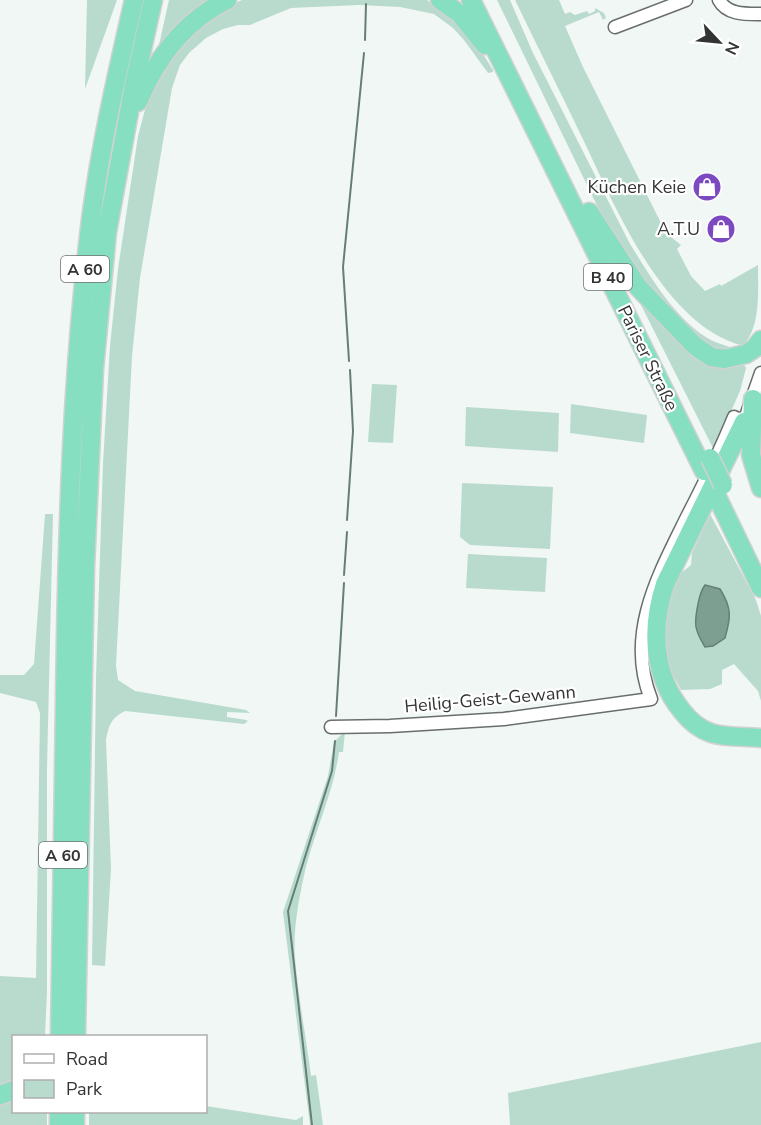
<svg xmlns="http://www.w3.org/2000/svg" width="761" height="1125" viewBox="0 0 761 1125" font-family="'Nunito Sans',sans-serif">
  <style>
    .green { fill: #b9dbcd }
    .water { fill: #7d9f92; stroke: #667f76; stroke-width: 1.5 }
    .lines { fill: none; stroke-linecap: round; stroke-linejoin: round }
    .stream { stroke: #667f76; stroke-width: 2 }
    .minor-casing { stroke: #696e6c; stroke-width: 15 }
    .highway-casing { stroke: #d2d2d2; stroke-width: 21 }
    .minor { stroke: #fff; stroke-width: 12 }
    .highway { stroke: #86dfc0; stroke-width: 18 }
    .highway-bridge-casing { stroke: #d2d2d2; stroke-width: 21; stroke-linecap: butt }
    .highway-bridge { stroke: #86dfc0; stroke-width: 18 }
    .labels { text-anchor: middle; stroke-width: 4.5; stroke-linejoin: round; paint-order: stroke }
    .shield { fill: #fff; stroke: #707170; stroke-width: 1.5 }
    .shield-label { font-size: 16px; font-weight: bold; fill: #323433 }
    .poi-label { font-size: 18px; fill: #323433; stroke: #fff; text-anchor: end }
    .street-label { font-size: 18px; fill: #323433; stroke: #fff }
  </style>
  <rect width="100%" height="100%" fill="#f1f7f4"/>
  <path class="green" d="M87 0H117L85 89Z
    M169 0H214L157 54Z
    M242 0H427L455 20 478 46 493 70V72L488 73 464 40 453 28 434 14 400 7 359 5 291 8 250 25H238L223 29 206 38 189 53 180 65 172 88 140 278 132 356 116 666 118 680 135 691 246 710 250 713 227 712V717L246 720 248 721 244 724 125 711C111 718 109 725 106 740L111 869 105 966 92 965 96 678 103 463 110 346 118 269 138 136 150 91 188 34 222 9Z
    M497 0H510L533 53 630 244C651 277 675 320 711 340 719 344 728 346 737 350L708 352 623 259Z
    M515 0H559L565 14 570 12 575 15 587 11 589 14 595 11V8L604 13 606 18 603 20 599 12 565 26 583 67 666 233 681 245 677 249 691 276 705 291 720 284 721 286 758 265C758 292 761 326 743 346 661 324 613 201 579 131 558 87 536 44 515 0Z
    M638 299 659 318 744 365 746 368 740 391 714 450Z
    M372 384 397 385 393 443 368 442Z
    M571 404 647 415 644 443 570 433Z
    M466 407 559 413 558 452 465 446Z
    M462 483 553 487 550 549 470 545 460 537Z
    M45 514H53L47 768V992L45 1036H14L13 1087 0 1092V976L36 978 40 713 36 702 0 693V675H24L34 664Z
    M710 514 756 600 761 616V701L758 691 734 664 722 670V684L710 689 681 690 666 662 664 618 670 588 680 574 691 565 692 553Z
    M468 554 547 558 545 592 466 588Z
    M345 731 343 752H339C333 796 312 836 303 880 298 904 293 932 295 957 298 997 306 1036 311 1076L316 1075 323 1125H310L283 912 328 776 334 742Z
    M761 1042V1125H510L508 1093Z
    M13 1094 14 1112H47V1125H0V1099Z
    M206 1106 296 1120 303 1116V1125H89V1112H206Z"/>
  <path class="water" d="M705 585 720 589C732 608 731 617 725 638L713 646 705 647C694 629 694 624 698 604 700 596 700 592 705 585Z"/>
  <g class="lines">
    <path class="stream" d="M365 40 366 4
      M349 361 343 267 364 53
      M347 520 353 431 350 370
      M344 575 347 532
      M336 716 344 583
      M312 1125 288 911 332 771 335 741"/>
    <g class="minor-casing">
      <path id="minor" d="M719 0C727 15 746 14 761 14
        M615 27 686 0
        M331 727 390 726 504 719 651 699C625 634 659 574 687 517 704 484 720 451 734 417L744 422 761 373"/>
    </g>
    <g class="highway-casing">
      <path id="highway" d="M440 0 460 14 485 45
        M471 0 704 471
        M138 102C156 59 184 21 227 0
        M589 212 638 287 695 346 711 357 724 359 746 354 755 348 761 340
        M753 399 751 455 761 488
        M744 422 665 584C651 627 652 674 682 711 689 720 699 729 711 733 727 738 744 736 761 738
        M717 497 761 588
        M60 1036C62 925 64 813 65 701 67 546 71 391 89 236 98 157 116 78 134 0
        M76 1036 85 567 94 369 107 232 134 85 153 0
        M0 1095 14 1090
        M59 1125V1112
        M75 1125V1112"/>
    </g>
    <use href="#minor" class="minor"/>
    <use href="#highway" class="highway"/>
    <g class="highway-bridge-casing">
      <path id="highway-bridge" d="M710 458 723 485"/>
    </g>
    <use href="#highway-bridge" class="highway-bridge"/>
  </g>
  <defs>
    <g id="shop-disc" transform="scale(1.5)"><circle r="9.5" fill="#7d49c1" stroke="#fff"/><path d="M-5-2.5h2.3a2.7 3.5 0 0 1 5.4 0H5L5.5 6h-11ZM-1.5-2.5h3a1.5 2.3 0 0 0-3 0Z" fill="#fff"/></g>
  </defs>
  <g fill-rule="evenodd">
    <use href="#shop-disc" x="707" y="187"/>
    <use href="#shop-disc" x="721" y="229"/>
  </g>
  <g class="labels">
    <g class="shield">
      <rect x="61" y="256" width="48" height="26" rx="4.5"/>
      <rect x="584" y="264" width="48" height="26" rx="4.5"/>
      <rect x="39" y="842" width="48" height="26" rx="4.5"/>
    </g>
    <g class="shield-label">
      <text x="85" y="275">A 60</text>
      <text x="608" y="283">B 40</text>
      <text x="63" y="861">A 60</text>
    </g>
    <g class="poi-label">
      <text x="686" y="193">Küchen Keie</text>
      <text x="700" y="235">A.T.U</text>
    </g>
    <g class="street-label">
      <text transform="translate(648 358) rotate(64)" y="6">Pariser Straße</text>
      <text transform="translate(490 699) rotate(-5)" y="6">Heilig-Geist-Gewann</text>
    </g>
  </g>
  <rect x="12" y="1035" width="195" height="78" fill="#ffffff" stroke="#adaead" stroke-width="1.5"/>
  <rect x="24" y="1054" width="30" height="9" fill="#ffffff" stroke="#adaead" stroke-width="1.5"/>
  <text x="66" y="1065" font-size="18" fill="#323433">Road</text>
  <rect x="24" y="1080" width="30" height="18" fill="#b9dbcd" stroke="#adaead" stroke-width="1.5"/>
  <text x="66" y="1095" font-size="18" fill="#323433">Park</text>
  <g transform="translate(719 42) rotate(116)" stroke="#ffffff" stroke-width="4.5" paint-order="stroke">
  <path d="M0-4.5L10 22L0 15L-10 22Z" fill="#323433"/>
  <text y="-9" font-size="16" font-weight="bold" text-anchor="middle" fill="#323433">N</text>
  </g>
</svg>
